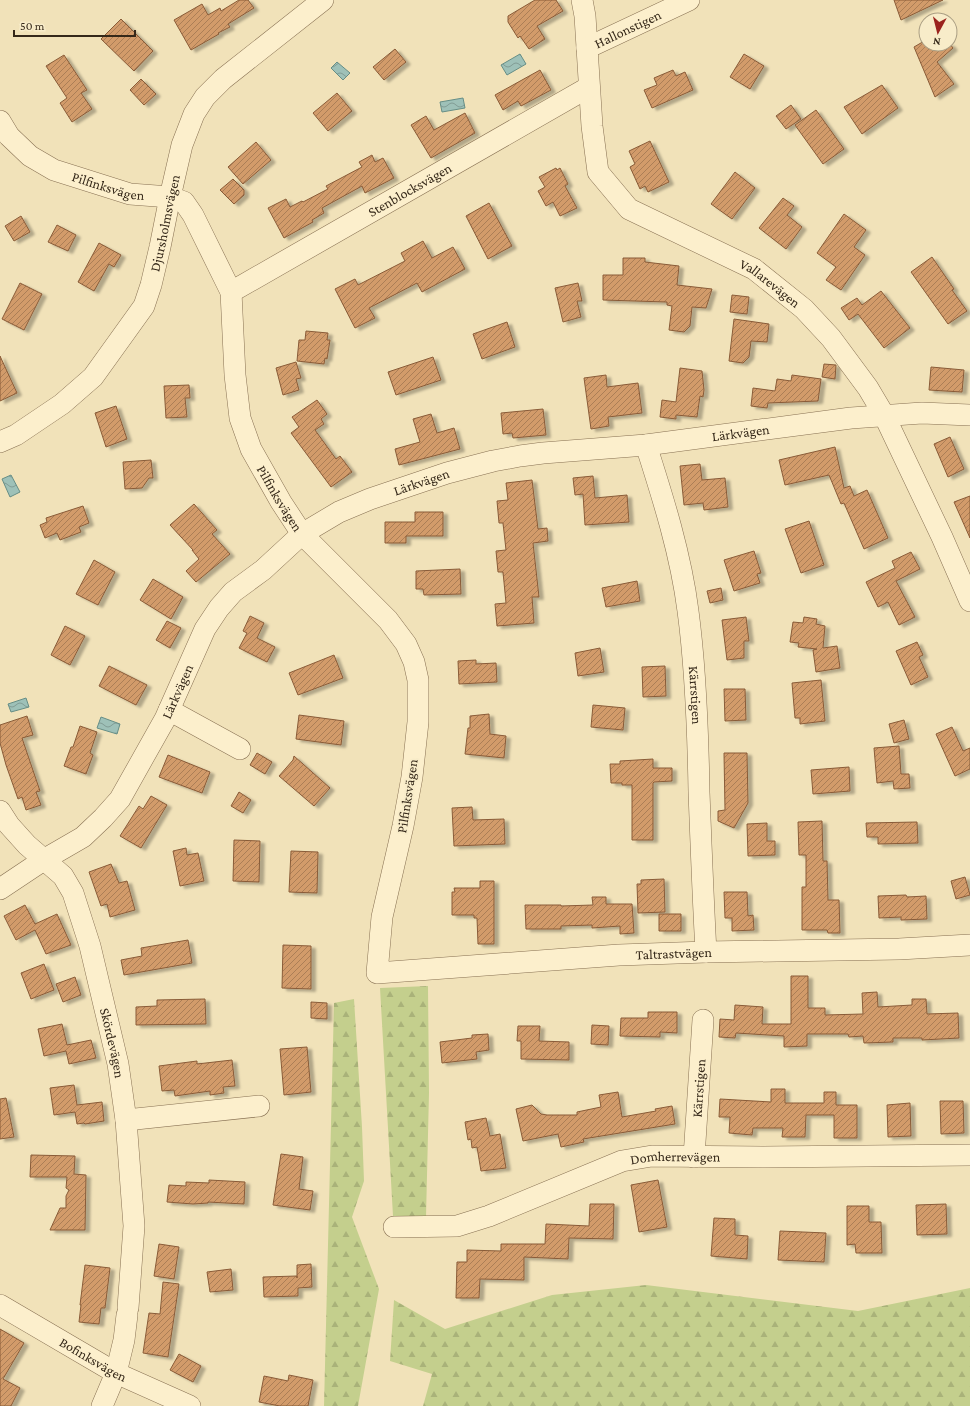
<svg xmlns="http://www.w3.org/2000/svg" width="970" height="1406" viewBox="0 0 970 1406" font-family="'Crimson Pro',serif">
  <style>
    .forest { fill: url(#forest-firs) }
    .water { fill: url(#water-waves); stroke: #668e86 }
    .building { fill: url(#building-hatch); stroke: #895b37; filter: url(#shadow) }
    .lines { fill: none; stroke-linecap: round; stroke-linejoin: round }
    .minor-casing { stroke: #887153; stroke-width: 22 }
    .minor { stroke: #fcefcc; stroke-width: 21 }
    .labels { text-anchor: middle; stroke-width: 4; stroke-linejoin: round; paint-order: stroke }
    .street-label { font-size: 14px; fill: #352819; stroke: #f8ecc9 }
  </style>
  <defs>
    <pattern id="forest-firs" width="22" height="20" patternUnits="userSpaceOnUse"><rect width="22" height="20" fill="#c4cf8d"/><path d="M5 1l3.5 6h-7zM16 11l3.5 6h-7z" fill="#a9b279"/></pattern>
    <pattern id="water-waves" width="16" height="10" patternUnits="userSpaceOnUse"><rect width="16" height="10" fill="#9ec1b8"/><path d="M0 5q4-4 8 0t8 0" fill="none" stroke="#829d95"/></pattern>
    <pattern id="building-hatch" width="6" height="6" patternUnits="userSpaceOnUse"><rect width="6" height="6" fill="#d29b6b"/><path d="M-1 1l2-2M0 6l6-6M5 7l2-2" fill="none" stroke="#ab7e57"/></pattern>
    <filter id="shadow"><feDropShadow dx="4.5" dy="2.5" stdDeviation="1" flood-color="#0004"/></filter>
  </defs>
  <rect width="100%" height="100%" fill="#f1e2b9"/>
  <path class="forest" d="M428 986 429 1093 426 1217 407 1219 393 1216 380 988Z
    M354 999 362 1127 364 1181 352 1217 379 1289 358 1406H324L334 1003Z
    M646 1285 858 1311 970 1288V1406H423L432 1374 390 1361 394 1300 445 1329 552 1295Z"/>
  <path class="water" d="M520 54 526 64 507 75 501 65Z
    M337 62 350 73 343 80 331 68Z
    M463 98 465 108 442 112 440 102Z
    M11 475 20 492 10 497 2 479Z
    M26 698 29 707 11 712 8 704Z
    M101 717 120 724 117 734 97 728Z"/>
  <path class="building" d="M239 0H248L254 8 228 24 230 27 218 33 219 34 191 50 174 20 202 4 208 15 220 8 221 11Z
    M535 0H556L563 11 537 26 545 39 529 49 520 36 518 38 508 22V16Z
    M894 0H943L901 20Z
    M121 19 153 51 134 71 101 39Z
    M926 40V44H950L953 48 937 62 954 84 935 97 914 47Z
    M395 49 406 62 384 80 373 67Z
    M744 54 764 66 750 89 730 77Z
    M64 55 87 90 81 93 92 109 72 122 60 103 67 98 46 66Z
    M540 70 551 90 521 106 518 101 503 110 495 95Z
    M673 70 676 76 685 72 693 90 652 108 644 90 657 85 654 78Z
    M141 79 156 94 144 105 130 90Z
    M882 85 898 108 862 134 844 107Z
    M337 93 352 111 328 131 313 113Z
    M791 105 801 119 786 129 776 116Z
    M816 110 844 149 823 164 795 125Z
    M465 113 475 133 431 158 411 125 426 116 434 130Z
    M650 141 669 182 648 192 645 186 640 189 630 167 635 164 629 151Z
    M256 142 271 160 243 184 228 167Z
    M372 155 375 162 383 158 394 178 365 193 362 186 322 208 324 213 312 220 313 222 284 238 268 208 286 199 290 207 302 201 303 202 328 189 326 186 362 167 359 162Z
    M556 168 557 170 560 168 568 184 565 186 577 208 560 216 553 202 546 206 538 191 545 187 539 177Z
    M735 172 755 188 732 219 711 204Z
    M233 179 244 190V195L234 204 220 190Z
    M783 198 794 206 787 215 802 227 786 249 759 228Z
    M489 203 512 246 488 259 466 216Z
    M844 214 866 230 854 247 865 255 841 290 826 280 836 267 817 253Z
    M21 216 30 232 14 241 5 226Z
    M57 225 76 235 68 251 48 242Z
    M423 241 432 258 453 247 465 269 422 292 417 283 369 308 375 318 355 328 335 289 355 279 358 285 405 261 401 253Z
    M99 243 121 255 114 267 109 264 94 291 78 282Z
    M932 257 954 289 952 290 967 311 948 324 911 272Z
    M623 258H645V262L679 266 677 285 712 289 706 308 692 307 690 326 684 332 669 330 672 306 667 305V302L603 300V275H623Z
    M20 283 42 294 24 330 2 319Z
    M578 283 582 301H577L581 317 563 322 555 288Z
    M881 291 910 328 884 348 858 314 849 320 841 308 857 298 862 305Z
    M732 295 749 297 747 314 730 312Z
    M734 319 769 324 767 342 751 341 749 357 743 363 729 361Z
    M507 322 515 347 482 359 473 334Z
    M306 331 328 333 327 340H330L327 359 325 358 324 364 297 361 299 340H305Z
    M0 356 17 393 0 401Z
    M433 357 441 380 396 395 388 372Z
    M296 362 301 378 296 379 299 390 283 395 276 368Z
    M824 364 836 365 835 379 822 377Z
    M931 367 964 370 962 392 929 390Z
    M680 368 702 371 704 390 703 397 700 396 697 417 676 415V419L660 417 662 400 676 402Z
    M606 375 607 387 638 383 642 413 608 417 609 426 591 429 584 378Z
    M792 375 821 379 818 401 768 403 767 408 751 406 753 388 775 391 777 379 791 381Z
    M189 385 190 398H185L187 417 166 418 164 386Z
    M317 400 327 414 321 419 324 424 315 430 336 459 340 456 352 472 331 487 291 433 299 427 292 417Z
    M116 406 127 439 106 447 95 413Z
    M543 409 546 435 513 438 512 433 503 434 501 413Z
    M431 414 437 433 454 428 460 449 399 465 395 449 420 442 413 419Z
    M950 437 964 469 948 477 934 444Z
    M835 447 844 488 850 486 854 496 867 490 888 538 864 549 844 503 841 504 829 475 785 485 779 460Z
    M151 460 153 478H149L142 488 125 489 123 462Z
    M700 464 702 480 725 478 728 507 704 510 703 503 684 505 680 466Z
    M593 476 595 498 627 495 629 522 585 525 583 494 575 495 573 478Z
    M532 480 538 529 547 528 548 541 533 543 539 597H532L534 623 497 626 495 604 506 603 503 572H498L496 551 506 550 503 523H499L497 501 508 500 506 483Z
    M970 496V538L954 502Z
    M194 504 217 530 212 534 230 554 196 582 186 571 199 559 192 550H193L170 525Z
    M83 506 89 523 79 527 81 532 60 540 57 533 45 538 40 525 47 522 46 518Z
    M415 512H443V536H406V543H385V522H415Z
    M809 521 824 565 801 573 785 529Z
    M754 551 761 573 757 574 760 583 734 591 724 560Z
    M911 552 920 569 896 581 915 617 899 625 888 602 878 607 866 582 895 568 892 561Z
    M94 560 115 572 98 605 76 594Z
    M460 569 461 594 424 595 423 589H416V571Z
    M153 579 183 597 171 619 140 600Z
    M637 581 640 601 606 607 602 588Z
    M721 588 723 600 710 603 707 591Z
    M250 616 264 623 257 638 275 647 267 662 239 648 247 633 243 631Z
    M746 617 749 641H744V658L727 660 722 620Z
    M804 617 817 619 816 624 825 626 823 648 837 646 840 668 816 672 813 650 817 649 798 647 799 643 790 642 793 622 803 623Z
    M167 621 181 628 170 648 156 640Z
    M65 626 85 636 70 665 51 655Z
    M917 642 923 655 919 657 928 677 911 685 896 651Z
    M600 648 604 672 578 676 575 653Z
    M334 655 343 678 298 695 289 673Z
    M476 660V664L496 663 497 682 459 684 458 661Z
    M109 666 147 685 136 705 99 686Z
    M665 666 666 696 643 697 642 667Z
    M821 680 825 721 800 724V718H795L792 683Z
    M724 689H745L746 720 725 721Z
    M593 705 625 708 623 730 591 727Z
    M489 714 490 734 506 736 504 758 465 754 468 728H470V716Z
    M299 715 344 721 341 745 296 739Z
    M27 716 33 735 22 738 40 791 36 792 41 805 26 810 22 797 18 799 6 765 0 743V725Z
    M904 720 909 739 894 743 889 724Z
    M80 726 97 732 90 753 93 755 86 774 64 766 71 747H73Z
    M952 727 963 751 970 748V769L955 776 936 734Z
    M899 746 901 774H909L910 788 894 789 893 781 877 783 874 748Z
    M257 753 272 762 265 774 250 765Z
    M724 753H747L748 803 734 828 718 821V811L725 810Z
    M168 755 210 772 202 793 159 777Z
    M294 756 330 788 314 806 279 776 293 760Z
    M653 759V768H672V781L654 782 653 783V840H632V785H622V783H611L610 764H620V761Z
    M849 767 850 791 813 794 811 770Z
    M239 792 251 800 243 813 231 806Z
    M151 796 167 805 141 848 120 836 139 806 143 809Z
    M472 807 473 820 504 819 505 844 454 846 452 808Z
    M822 821 823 861H827L828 900H839L840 933H828L827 930H802V887H806V855H799L798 822Z
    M917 822 918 843 878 844V837H867L866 823Z
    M767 823V841H775V855L748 856 747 824Z
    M234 840 260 841 259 882 233 881Z
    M186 848 187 855 198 853 204 881 180 886 173 851Z
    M291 851 318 852 317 893 289 892Z
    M111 864 119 883 127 881 135 910 110 917 107 904 101 906 89 872Z
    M965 877 970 895 956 899 951 881Z
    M664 879 665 912 638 913 637 884H641V880Z
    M480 881H494V944H478L477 918H474V915H452V892H455L454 888H480Z
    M724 892H747L748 916 753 915 754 930 732 931V918H725Z
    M906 895 907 897 926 896 927 919 901 920V917L879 918 878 896Z
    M592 897H606V904H632L634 933 620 934V926L592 928V925L561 926V929H526L525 905H561V906L593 905Z
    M25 905 35 924 57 914 71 945 46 954 35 930 16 940 4 916Z
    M659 914H681V931H659Z
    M188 940 192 963 124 975 121 960 142 956 141 948Z
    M283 945 311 946V989L282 988Z
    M44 964 54 990 31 999 21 973Z
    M791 976H808V1008H825V1015L863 1014 862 993 877 992 878 1007 912 1005V999H926L927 1014 958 1013 959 1038 922 1040V1038H893V1042L864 1043 863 1036 849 1037 848 1034H807V1046L784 1047V1036L736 1033 735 1038 719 1037 720 1019 734 1020 735 1005 763 1007 762 1024H791Z
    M75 977 81 995 63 1002 56 984Z
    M205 999 206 1024 136 1025V1007L157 1006V1000Z
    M311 1002 327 1003V1019L311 1018Z
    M648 1012H677V1033L660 1032V1037L620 1036 621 1018H648Z
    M62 1024 67 1045 91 1040 96 1058 69 1064 66 1051 44 1056 38 1029Z
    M592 1025 609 1026 608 1045 591 1044Z
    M518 1026H540L539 1041 569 1042V1060L521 1059V1041H517Z
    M488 1034 489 1050 476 1052 477 1059 442 1063 440 1042 472 1038V1035Z
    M307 1047 311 1092 284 1095 280 1049Z
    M232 1060 235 1086 223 1087 224 1093 210 1095V1091L175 1096 174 1090 162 1091 159 1066 197 1061V1064Z
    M74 1085 77 1105 102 1102 104 1121 85 1124 84 1123 77 1124 75 1112 54 1115 50 1088Z
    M771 1089H785V1103H824V1092H836V1105H857V1138H834V1115H806L805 1137H782L783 1128H753L752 1135 729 1133 730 1117H719L720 1099 771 1102Z
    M618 1092 622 1117 656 1111 655 1109 672 1106 675 1124 583 1139 584 1142 561 1147 558 1134 523 1141 516 1109 532 1105 541 1114 547 1115H577V1112L601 1107 599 1095Z
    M6 1098 14 1137 0 1139V1099Z
    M940 1101H963L964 1133 941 1134Z
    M910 1103 911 1136 888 1137 887 1105Z
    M486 1118 490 1136 500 1134 506 1168 481 1171 477 1147 472 1148 471 1139 468 1140 465 1122Z
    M281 1154 303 1157 299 1189 313 1191 310 1210 273 1205Z
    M31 1155 75 1156 74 1174 86 1175 85 1230H50L60 1208H66V1196L69 1190 66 1188 67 1177H30Z
    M209 1180 245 1182 244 1204 208 1202V1203L193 1204 167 1202 169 1185 186 1186V1182L209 1183Z
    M658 1180 667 1227 639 1232 631 1185Z
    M590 1204H614L613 1239 569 1238 568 1259 524 1257V1280L480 1279 479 1298H456L457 1262H467V1250L501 1251V1244H545L546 1224 589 1226Z
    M946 1204 947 1234 917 1235 916 1205Z
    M847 1206H869V1222H881L882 1253H856L855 1244 847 1245Z
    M714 1218 735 1219V1235L748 1236 747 1259 711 1256Z
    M780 1231 826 1233 824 1262 778 1260Z
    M159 1244 179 1247 174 1279 154 1276Z
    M311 1264 312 1287 298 1288V1296L264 1297 263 1277 297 1276V1278V1265Z
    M85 1265 110 1268 105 1308H101L99 1324 79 1322 81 1305H80Z
    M231 1269 233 1290 210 1292 207 1272Z
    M163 1282 179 1284 168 1357 143 1353 149 1313 160 1314Z
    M0 1329 24 1343 3 1379 20 1388 11 1406H0Z
    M179 1354 201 1366 193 1382 170 1370Z
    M289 1375 313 1380 308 1406H280L259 1402 264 1376 288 1381Z"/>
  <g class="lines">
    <g class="minor-casing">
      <g id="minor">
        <path id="s1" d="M582 0 585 16 592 126 598 172 629 209 754 269 804 309 831 338 868 388 884 415 942 537 970 601"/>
        <path id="s2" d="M587 48 689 0"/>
        <path id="s3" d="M0 121 9 136 30 156 54 170 130 194 170 197 184 202 193 215 231 292 235 375 240 418 251 449 281 502 302 534 388 620 406 644 414 662 418 680V722L412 777 403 826 382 917 377 973 619 955 706 952 899 949 970 945"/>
        <path id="s4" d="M231 292 589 87"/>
        <path id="s5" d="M0 442 16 435 62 404 93 377 144 306 151 285 160 247 170 197 182 145 194 114 205 97 223 79 323 0"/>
        <path id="s6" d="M646 445C663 498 681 555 688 611 696 671 698 731 699 792 701 845 703 898 706 952"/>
        <path d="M169 710 240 749"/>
        <path id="s7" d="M0 811 9 825 27 845 63 876 73 893 90 946 118 1064 126 1120 134 1226 128 1308"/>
        <path id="s8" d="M0 889 45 859 83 837 103 818 120 799 165 719 205 629 219 608 233 592 263 570 302 534 339 512 370 499 447 473 493 461 520 456 543 453 646 445 851 418 922 413 970 415"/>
        <path d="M126 1120 259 1106"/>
        <path id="s9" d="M694 1157 703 1020"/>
        <path id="s10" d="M394 1227 457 1226 489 1216 622 1161 652 1156 763 1157 970 1155"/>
        <path id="s11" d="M0 1305 116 1373 190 1406"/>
        <path d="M102 1406 116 1373 124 1340 127 1315"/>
      </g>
    </g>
    <use href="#minor" class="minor"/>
  </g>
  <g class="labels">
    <g class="street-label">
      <text dy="5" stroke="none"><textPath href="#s2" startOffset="45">Hallonstigen</textPath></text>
      <text dy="5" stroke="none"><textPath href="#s3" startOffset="131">Pilfinksvägen</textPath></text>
      <text dy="5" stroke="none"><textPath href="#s4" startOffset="206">Stenblocksvägen</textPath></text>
      <text dy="5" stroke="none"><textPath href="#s5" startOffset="287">Djursholmsvägen</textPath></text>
      <text dy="5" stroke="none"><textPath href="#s1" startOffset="381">Vallarevägen</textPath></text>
      <text dy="5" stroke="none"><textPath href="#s8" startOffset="933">Lärkvägen</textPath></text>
      <text dy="5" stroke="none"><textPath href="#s8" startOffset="609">Lärkvägen</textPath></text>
      <text dy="5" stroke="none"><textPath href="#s3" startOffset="527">Pilfinksvägen</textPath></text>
      <text dy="5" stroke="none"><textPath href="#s8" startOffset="273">Lärkvägen</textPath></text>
      <text dy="5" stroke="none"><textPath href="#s6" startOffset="256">Kärrstigen</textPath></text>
      <text transform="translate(407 796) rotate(-81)" y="5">Pilfinksvägen</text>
      <text dy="5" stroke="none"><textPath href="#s3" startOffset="1353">Taltrastvägen</textPath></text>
      <text dy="5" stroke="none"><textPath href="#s7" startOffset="266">Skördevägen</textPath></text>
      <text dy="5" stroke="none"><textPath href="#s9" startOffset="69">Kärrstigen</textPath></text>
      <text dy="5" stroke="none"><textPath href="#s10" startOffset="294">Domherrevägen</textPath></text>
      <text dy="5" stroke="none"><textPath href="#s11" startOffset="108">Bofinksvägen</textPath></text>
    </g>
  </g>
  <g transform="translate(938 32) rotate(187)"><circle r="19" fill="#f8ecc9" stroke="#aa9e83"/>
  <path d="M0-3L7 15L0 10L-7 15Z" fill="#9b231e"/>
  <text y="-6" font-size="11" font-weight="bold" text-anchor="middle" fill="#352819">N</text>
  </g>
  <path d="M14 30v6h121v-6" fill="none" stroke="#352819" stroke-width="2"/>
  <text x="20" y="30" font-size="12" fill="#352819" stroke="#f8ecc9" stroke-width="3" paint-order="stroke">50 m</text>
</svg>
